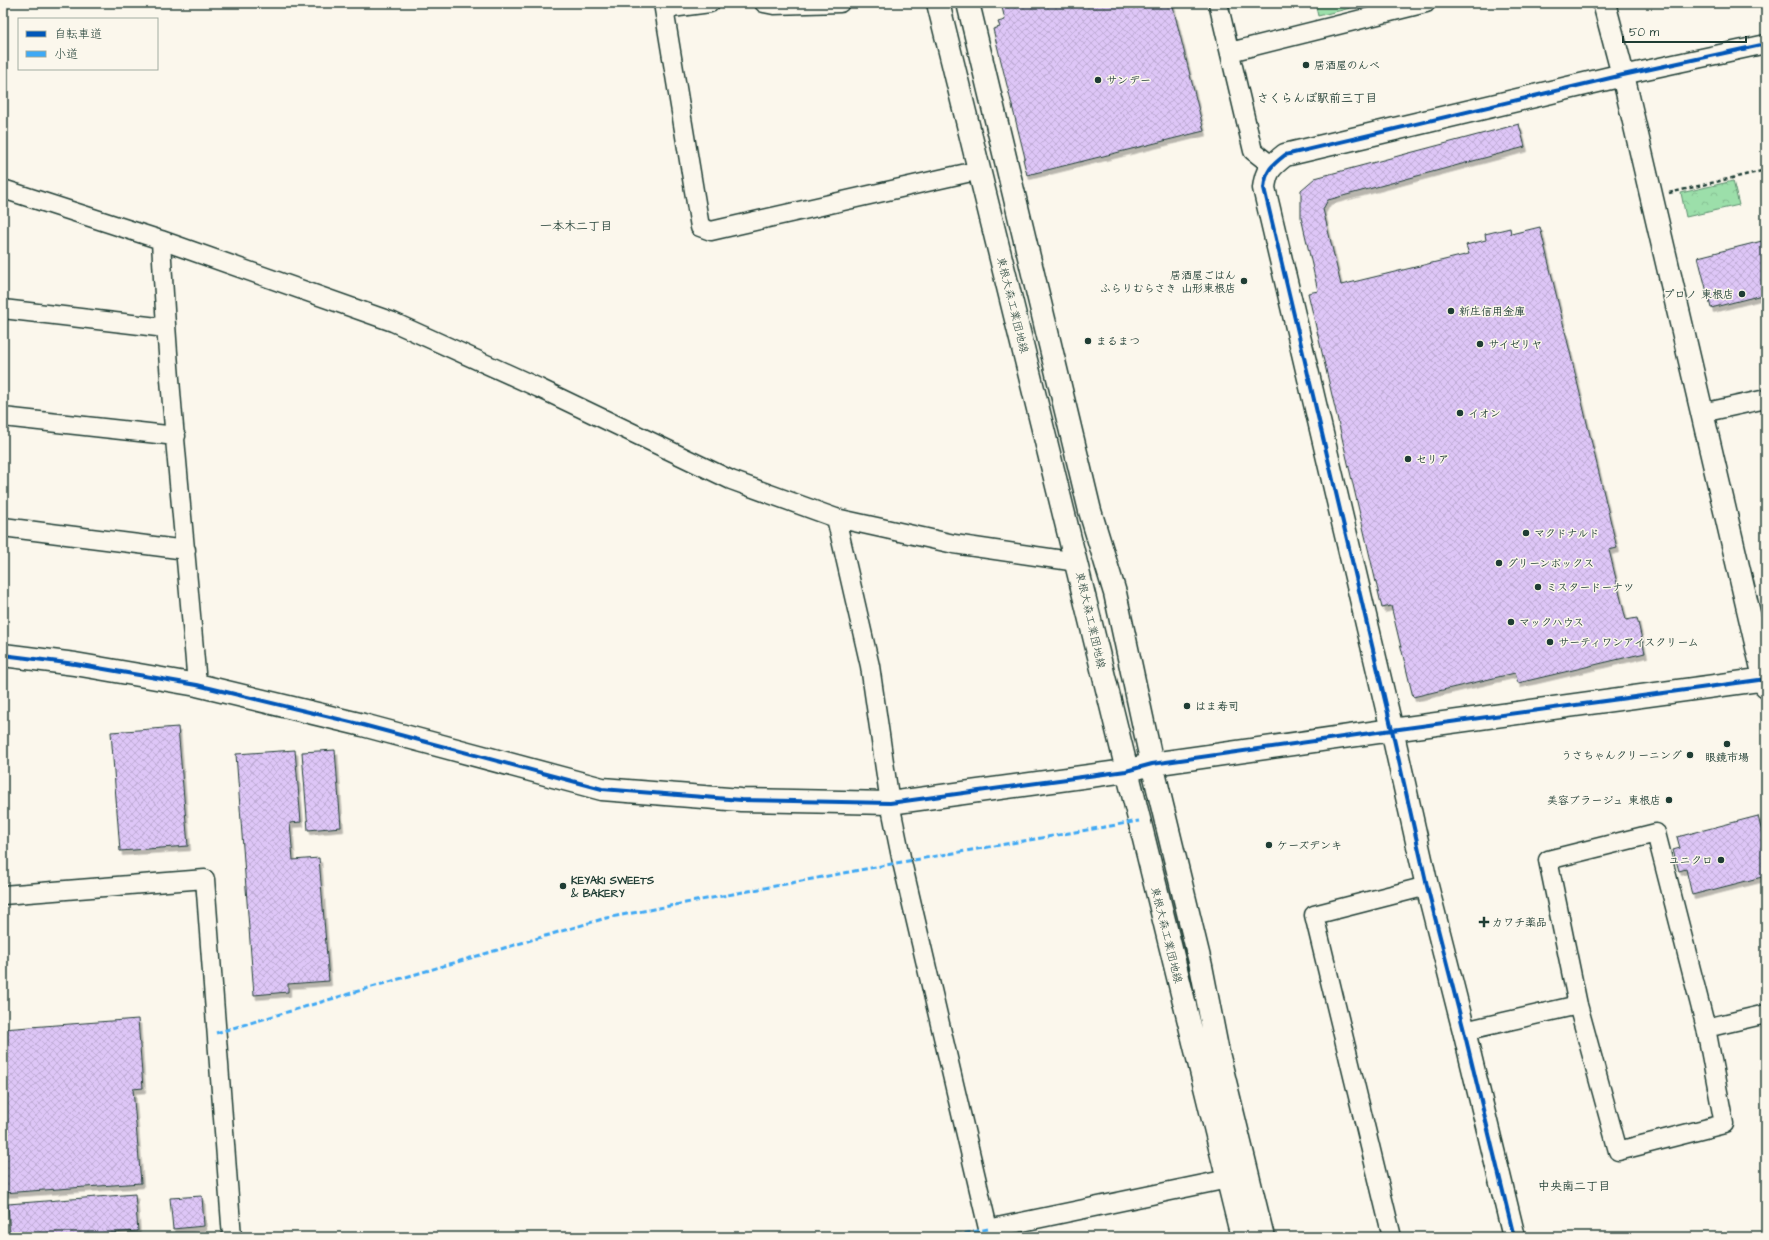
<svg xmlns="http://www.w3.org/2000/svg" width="1769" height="1240" viewBox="0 0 1769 1240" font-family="'Architects Daughter','Klee One',sans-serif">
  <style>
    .park { fill: url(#park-crowns); stroke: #5e8e6f }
    .building { fill: url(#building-cross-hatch); stroke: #1f3d34; filter: url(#shadow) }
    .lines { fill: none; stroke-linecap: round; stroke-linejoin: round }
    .street-casing { stroke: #1f3d34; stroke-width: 21 }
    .secondary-casing { stroke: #1f3d34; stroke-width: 25 }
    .path { stroke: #1f3d34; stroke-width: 2.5; stroke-dasharray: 4 3; stroke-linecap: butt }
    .street { stroke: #fbf7ec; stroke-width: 18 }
    .secondary { stroke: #fbf7ec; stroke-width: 22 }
    .quiet { stroke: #3fa9f5; stroke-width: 3; stroke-dasharray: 6 3; stroke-linecap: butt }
    .cycleway-casing { stroke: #fbf7ec; stroke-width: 6 }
    .cycleway { stroke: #0057b8; stroke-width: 4 }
    .poi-dot { fill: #1f3d34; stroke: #fbf7ec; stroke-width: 1.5 }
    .labels { text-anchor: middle; stroke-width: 3; stroke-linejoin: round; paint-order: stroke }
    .poi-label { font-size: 11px; font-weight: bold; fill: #1f3d34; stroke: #fbf7ec; text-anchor: start }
    .street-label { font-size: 11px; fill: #1f3d34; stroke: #fbf7ec }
    .neighbourhood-label { font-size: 12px; font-weight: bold; fill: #1f3d34; stroke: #fbf7ec }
  </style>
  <defs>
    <pattern id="park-crowns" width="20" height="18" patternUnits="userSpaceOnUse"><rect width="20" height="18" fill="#9cdfaa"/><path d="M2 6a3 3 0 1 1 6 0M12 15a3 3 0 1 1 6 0" fill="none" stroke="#86c093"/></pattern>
    <pattern id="building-cross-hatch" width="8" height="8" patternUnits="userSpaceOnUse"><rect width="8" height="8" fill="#dec6f7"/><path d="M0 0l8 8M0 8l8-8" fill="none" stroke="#beabd4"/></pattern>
    <filter id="shadow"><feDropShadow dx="2.5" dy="4.5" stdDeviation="0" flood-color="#0004"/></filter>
  </defs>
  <rect width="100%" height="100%" fill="#fbf7ec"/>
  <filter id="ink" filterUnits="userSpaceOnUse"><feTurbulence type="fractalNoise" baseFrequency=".025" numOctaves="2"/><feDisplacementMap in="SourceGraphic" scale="8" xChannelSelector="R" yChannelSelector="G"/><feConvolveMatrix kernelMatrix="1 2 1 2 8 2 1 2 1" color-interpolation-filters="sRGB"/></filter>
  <g filter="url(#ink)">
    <path class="park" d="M1315 3H1371L1318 16Z
      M1733 181 1739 205 1686 217 1681 193Z"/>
    <path class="building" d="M1001 3H1172L1204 131 1027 175 1023 159 1025 158 993 29 1000 27 998 22 1005 20Z
      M1519 124 1525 147 1328 200 1323 209 1341 285 1469 254 1466 245 1486 240 1485 234 1510 228 1511 234 1540 227 1617 548 1609 550 1626 620 1637 618 1645 653 1518 683 1515 673 1413 697 1391 606 1382 608 1308 293 1318 291 1301 217V190L1315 178Z
      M1766 240V294L1711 308 1698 257Z
      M178 727 188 846 120 851 111 732Z
      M295 750 301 822 290 823 293 860 319 858 329 981 288 984V992L254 995 236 754Z
      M335 750 341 827 308 830 302 752Z
      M1758 816 1766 849V876L1692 895 1686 869 1679 871 1673 850 1680 848 1677 837Z
      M138 1019 143 1088 133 1089 141 1183 3 1193V1029Z
      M135 1194 138 1231 64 1237H10L8 1204Z
      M202 1196 204 1226 173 1229 170 1198Z"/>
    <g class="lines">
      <g class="street-casing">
        <path id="street" d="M663 3 700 227 711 231 980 170
          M764 3 774 5 840 3
          M1218 3 1253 151 1271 165
          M664 9 710 3
          M1230 52 1426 3
          M1623 75 1766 44
          M3 189 161 240 393 322 539 388 731 480 836 518 954 544 1077 562
          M161 240C168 389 185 537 197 685
          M3 309 166 328
          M1702 413 1766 399
          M3 417 176 436
          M836 518 870 666 890 803 902 862 990 1237
          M3 527 186 550
          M1656 833 1706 1028 1724 1124 1618 1151 1578 1005 1548 860Z
          M3 895 205 879 232 1237
          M1706 1028 1766 1014
          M1464 1031 1578 1005
          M988 1229 1228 1179
          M1392 1237 1314 915 1427 886"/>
      </g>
      <g class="secondary-casing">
        <path id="secondary" d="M938 3 1242 1237
          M968 3 1090 511 1115 593 1152 764 1201 966 1218 1053 1263 1237
          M1604 3 1623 75 1766 686
          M3 655 75 664 197 685 363 725 602 789 741 800 890 803 1126 771 1152 764 1392 730 1766 679
          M1514 1237 1464 1031 1427 886 1392 730 1264 188C1266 170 1271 166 1285 155L1623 75"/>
      </g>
      <path class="path" d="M1669 193 1766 170"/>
      <use href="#street" class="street"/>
      <use href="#secondary" class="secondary"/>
      <path class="quiet" d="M216 1033 606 918 902 862 1139 821
        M947 1237 988 1229"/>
      <g class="cycleway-casing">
        <path id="cycleway" d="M3 655 75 664 197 685 363 725 602 789 741 800 890 803 1126 771 1152 764 1392 730 1766 679
          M1514 1237 1464 1031 1427 886 1392 730 1264 188C1266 170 1271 166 1285 155L1623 75 1766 44"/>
      </g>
      <use href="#cycleway" class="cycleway"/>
    </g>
  </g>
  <g class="poi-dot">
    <circle cx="1306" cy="65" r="4"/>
    <circle cx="1098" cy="80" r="4"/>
    <circle cx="1244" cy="281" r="4"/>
    <circle cx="1742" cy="294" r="4"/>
    <circle cx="1451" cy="311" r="4"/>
    <circle cx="1088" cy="341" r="4"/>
    <circle cx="1480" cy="344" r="4"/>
    <circle cx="1460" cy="413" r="4"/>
    <circle cx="1408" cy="459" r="4"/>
    <circle cx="1526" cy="533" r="4"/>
    <circle cx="1499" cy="563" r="4"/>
    <circle cx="1538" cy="587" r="4"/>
    <circle cx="1511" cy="622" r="4"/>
    <circle cx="1550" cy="642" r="4"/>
    <circle cx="1187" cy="706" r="4"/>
    <circle cx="1727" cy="744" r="4"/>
    <circle cx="1690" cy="755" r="4"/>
    <circle cx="1669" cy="800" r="4"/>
    <circle cx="1269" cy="845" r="4"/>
    <circle cx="1721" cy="860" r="4"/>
    <circle cx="563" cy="886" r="4"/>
    <path d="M1482 916h4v4h4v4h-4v4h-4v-4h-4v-4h4z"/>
  </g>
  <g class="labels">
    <g class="poi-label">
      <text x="1314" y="69">居酒屋のんべ</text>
      <text x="1106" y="84">サンデー</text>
      <text x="1236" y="279" text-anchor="end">居酒屋ごはん<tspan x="1236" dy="13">ふらりむらさき 山形東根店</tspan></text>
      <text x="1734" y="298" text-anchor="end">プロノ 東根店</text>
      <text x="1459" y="315">新庄信用金庫</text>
      <text x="1096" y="345">まるまつ</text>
      <text x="1488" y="348">サイゼリヤ</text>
      <text x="1468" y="417">イオン</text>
      <text x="1416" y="463">セリア</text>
      <text x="1534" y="537">マクドナルド</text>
      <text x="1507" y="567">グリーンボックス</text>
      <text x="1546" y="591">ミスタードーナツ</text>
      <text x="1519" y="626">マックハウス</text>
      <text x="1558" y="646">サーティワンアイスクリーム</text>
      <text x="1195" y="710">はま寿司</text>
      <text x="1682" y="759" text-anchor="end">うさちゃんクリーニング</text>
      <text x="1727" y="761" text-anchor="middle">眼鏡市場</text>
      <text x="1661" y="804" text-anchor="end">美容ブラージュ 東根店</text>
      <text x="1277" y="849">ケーズデンキ</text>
      <text x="1713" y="864" text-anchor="end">ユニクロ</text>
      <text x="571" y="884">KEYAKI SWEETS<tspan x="571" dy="13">&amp; BAKERY</tspan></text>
      <text x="1492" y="926">カワチ薬品</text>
    </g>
    <g class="street-label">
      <text transform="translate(1013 305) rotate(76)" y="4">東根大森工業団地線</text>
      <text transform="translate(1091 620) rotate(77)" y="4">東根大森工業団地線</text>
      <text transform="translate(1167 935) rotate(76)" y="4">東根大森工業団地線</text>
    </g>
    <g class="neighbourhood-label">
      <text x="1317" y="102">さくらんぼ駅前三丁目</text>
      <text x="576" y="230">一本木二丁目</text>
      <text x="1574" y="1190">中央南二丁目</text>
    </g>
  </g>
  <rect width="1769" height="1240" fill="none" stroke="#fbf7ec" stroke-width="16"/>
  <rect x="8" y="8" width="1753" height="1224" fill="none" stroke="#1f3d34" stroke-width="1.5" filter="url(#ink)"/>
  <rect x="18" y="18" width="140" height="52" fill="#fbf7ec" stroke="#a3ada2"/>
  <rect x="26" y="31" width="20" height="6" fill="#0057b8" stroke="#a3ada2"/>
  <text x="54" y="38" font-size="12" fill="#1f3d34">自転車道</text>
  <rect x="26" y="51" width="20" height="6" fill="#3fa9f5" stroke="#a3ada2"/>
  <text x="54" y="58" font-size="12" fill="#1f3d34">小道</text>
  <path d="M1623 36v6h123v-6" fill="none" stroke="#1f3d34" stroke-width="2"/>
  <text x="1629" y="36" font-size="12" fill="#1f3d34" stroke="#fbf7ec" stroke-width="3" paint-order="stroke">50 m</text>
</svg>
